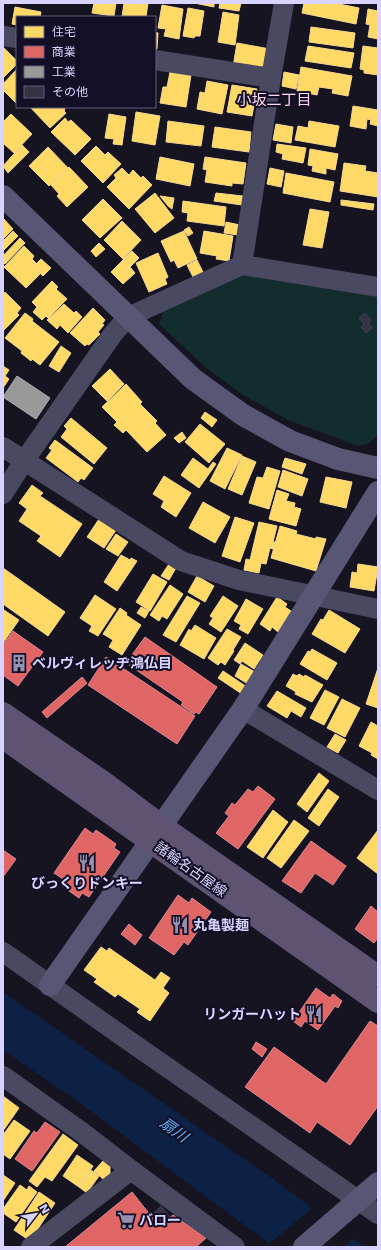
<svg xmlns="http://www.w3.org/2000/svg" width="381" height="1250" viewBox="0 0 381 1250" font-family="'DejaVu Sans','Noto Sans JP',sans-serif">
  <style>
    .green { fill: #132c2d }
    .water { fill: #0d2144 }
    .pier { fill: #161421 }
    .homes { fill: #ffd966; stroke: #f4d894 }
    .shops { fill: #e06666; stroke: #de8794 }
    .industry { fill: #999; stroke: #acabb8 }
    .building { fill: #343243; stroke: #433f54 }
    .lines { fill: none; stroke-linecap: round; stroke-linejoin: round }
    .street { stroke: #4a4962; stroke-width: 20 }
    .secondary { stroke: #575674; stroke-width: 22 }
    .primary { stroke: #5e5373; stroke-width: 22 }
    .labels { text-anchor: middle; stroke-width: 4; stroke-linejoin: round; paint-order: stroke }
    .poi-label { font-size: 14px; font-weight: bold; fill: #d9d4ff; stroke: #130f26; text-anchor: start }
    .street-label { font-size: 14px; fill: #d9d4ff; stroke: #130f26 }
    .neighbourhood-label { font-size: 15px; fill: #ffd6f0; stroke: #130f26 }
    .water-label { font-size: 15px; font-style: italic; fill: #62b6ff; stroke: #130f26 }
  </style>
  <rect width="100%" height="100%" fill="#161421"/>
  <path class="green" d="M245 272 378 296V436L367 444 358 446 288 420 243 395 205 367 159 324 163 311Z"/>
  <path class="water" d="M3 992 273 1179 365 1247H274L76 1100 3 1050Z"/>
  <path class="pier" d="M314 1207 355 1237 344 1247H270L267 1245Z"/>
  <path class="homes" d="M94 3H116L114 16 92 13Z
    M124 3H148L146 17H122Z
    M194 3H214V7Z
    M220 3H241L239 11 219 8Z
    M304 3H334L359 8 356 24 302 13Z
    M162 5 183 9 179 39 164 36 166 29 158 28Z
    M15 7 41 12 40 17H17V25L12 24Z
    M188 8 204 11 200 36H195L194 38 183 36Z
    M368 9 378 11V39L368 37 370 25 366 24Z
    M223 12 239 15 235 45 218 42Z
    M311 27 355 33 353 48 309 42Z
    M155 32 158 33 157 49H155Z
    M237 43 270 49 268 63 255 71 233 67Z
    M308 46 354 53 351 68 305 61Z
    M363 46 378 48V75L364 73V70L360 69Z
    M3 47 17 61V64L3 78Z
    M301 67 352 76 348 96 332 93 333 89 319 87 317 95 297 91Z
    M17 69V104L3 90V84Z
    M170 72 191 75 186 107 160 103 163 87H167Z
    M284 72 299 75 296 89 282 86Z
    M207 81 228 85 222 114 197 109 200 92 205 93Z
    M232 85 257 89 252 116 227 112Z
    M353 106 378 110V126L370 124 371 120 367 119 366 129 350 126Z
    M30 107H63L65 109 64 111 66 113 50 128Z
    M136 112 160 116 155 145 132 141Z
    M11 114 32 134 14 153 3 143V122Z
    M109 114 126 117 122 145 113 144 114 139 105 138Z
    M65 118 68 122 71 120 91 139 75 155 51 132Z
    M168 121 204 126 201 146 166 142Z
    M309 121 339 126 335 147 295 140 298 126 308 128Z
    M276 124 293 127 291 143 273 140Z
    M215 127 251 132 249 152 212 147Z
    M277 144 306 148 303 163 282 159 283 154 276 152Z
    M22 145 29 152 8 173 3 166Z
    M96 146 105 155 108 152 121 164 103 183 81 161Z
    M48 147 68 168 49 186 29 166Z
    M310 149 338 154 335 170 326 168V174L312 171 313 166 308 165Z
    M160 157 194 164 190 186 156 179Z
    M205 157 246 163 243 184 232 183V186L205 182 207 170 203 169Z
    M344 163 366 166 365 171 378 173V197L340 191Z
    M69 167 88 187 67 207 57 196 59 194 51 185Z
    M122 168 129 175 133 170 141 178 143 176 152 185 129 209 107 187 116 178 114 175Z
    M270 168 284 171 281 187 267 184Z
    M286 173 334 182 330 202 283 193Z
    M155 193 174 218 155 233 135 209Z
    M216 193 243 196 242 205 214 201Z
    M160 196 174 198 172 209 168 206Z
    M103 199 122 218 100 238 82 220Z
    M341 200 374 204 373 210 341 205Z
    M183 201 226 207 224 226 187 221 188 213 182 212Z
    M310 209 329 212 322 248 303 245Z
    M3 218 13 229 3 239Z
    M122 221 141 240 123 259 104 240Z
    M226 222 240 225 238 235 224 233Z
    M189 227 193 233 188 236 184 230Z
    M13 231 18 236 3 251V241Z
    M184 231 197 259 178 268 174 260 171 262 161 241Z
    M204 231 233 236 229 261 216 259 217 256 200 253Z
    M20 238 25 243 5 264 3 262V256Z
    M99 243 105 249 96 257 91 251Z
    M24 246 34 256 32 259 36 263 33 267 40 274 26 288 4 267Z
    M132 251 139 258 130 267 135 273 123 284 111 272Z
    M158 253 168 277 165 279 167 284 149 292 136 263Z
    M41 259 51 268 43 276 33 267Z
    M197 260 203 272 193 277 187 265Z
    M52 281 58 287 56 289 67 299 48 318 46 316 42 320 33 312 37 307 32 302Z
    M5 292 21 308 17 313 19 315 3 331V295Z
    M64 304 74 313 76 311 82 317 68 333 60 325 57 329 47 320Z
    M93 308 105 320 102 324 104 325 98 332 100 334 89 345 87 344 85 346 70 333Z
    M25 313 33 319 32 321 59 342 40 365 32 359 31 361 21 353 22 351 5 338Z
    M61 346 71 353 59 372 49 366Z
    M3 366 9 370 5 376 9 379 3 388Z
    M110 369 124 384 107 401 92 386Z
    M126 384 142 402 140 404 157 421 155 423 166 435 147 452 126 430 123 433 114 425 117 422 102 407Z
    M205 412 217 420 212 427 201 418Z
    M71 418 107 448 94 464 61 437 67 429 64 426Z
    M200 424 225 444 209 463 185 442Z
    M182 432 186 438 179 443 174 438Z
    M55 440 93 468 84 480 81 478 78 482 46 458 52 450 49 448Z
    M227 448 242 455 225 489 210 481Z
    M242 456 256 462 242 495 228 489Z
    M193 458 208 469 213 462 216 464 199 488 181 475Z
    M285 458 306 464 302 474 282 467Z
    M267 467 280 471 269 509 249 503 257 477 263 478Z
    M283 470 308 479 302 496 278 487Z
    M164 476 191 493 176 517 161 507 164 501 153 494Z
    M326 477 352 482 346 508 320 502Z
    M32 485 43 493 40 496 82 524 60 557 37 541 41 536 19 521 27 509 19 503Z
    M277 490 289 494 286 501 295 503 294 507 301 509 296 526 269 519Z
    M203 502 230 517 215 543 189 528Z
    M235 517 254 523 240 562 222 556Z
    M99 519 116 530 104 548 87 537Z
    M259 522 277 526 273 542H275L273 549 270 548 266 564 261 563 259 573 244 570 246 559 250 560Z
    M280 526 297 531 296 534 316 539V537L326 539 316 571 271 558Z
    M116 534 128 542 118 556 106 549Z
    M121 555 130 560 131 558 137 561 117 591 104 582Z
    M169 564 176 568 169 580 161 576Z
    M358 564 378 567 374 591 350 587 352 572 357 573Z
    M3 568 65 612 48 636 3 604Z
    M153 574 167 582 150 611 136 602Z
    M197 576 214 586 205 602 188 592Z
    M170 585 183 594 167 619 162 616 159 621 150 615Z
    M95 595 116 609 98 636 89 631 92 626 80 618Z
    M187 596 200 603 176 642 163 635Z
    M223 596 238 606 221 632 209 624 213 618 210 616Z
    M277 597 287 604 285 607 291 611 278 632 272 627 270 631 260 624Z
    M246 599 263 609 248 634 239 629 241 625 234 621Z
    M141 607 149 611 145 618 137 613Z
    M120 608 127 613 126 615 141 625 122 655 109 647 113 640 103 634Z
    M4 610 19 620 3 643V611Z
    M329 610 360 629 345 653 312 634 321 619 323 620Z
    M195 625 216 638 204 659 180 645 189 629 191 631Z
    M227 629 241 637 233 650 234 651 225 665 221 662 218 665 208 658Z
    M245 643 263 655 254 669 242 661 240 664 234 660Z
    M312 649 337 663 327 680 300 664 308 651 310 652Z
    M241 664 255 672 248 684 235 676Z
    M378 668V708L366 704Z
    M223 671 247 687 242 694 218 678Z
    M293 674 297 676 299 674 304 677 305 675 323 685 312 702 295 694 296 692 286 686Z
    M325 690 339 697 324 725 310 718Z
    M277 691 306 708 301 717 291 711 287 718 267 706Z
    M342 699 360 708 345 737 327 728Z
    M371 722 378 726V759L371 755 372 753 359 746Z
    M335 734 346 740 338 753 327 747Z
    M319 773 329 781 307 812 297 804Z
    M328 789 339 797 319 826 308 818Z
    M273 810 288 822 263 858 247 847Z
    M294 820 309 831 281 868 267 858Z
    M378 830V874L357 858Z
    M101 947 107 951 109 948 155 980 161 972 170 978 163 988 169 993 150 1021 137 1012 140 1009 118 994 115 997 94 982 97 979 84 970Z
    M3 1096 19 1108 3 1131Z
    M14 1120 30 1131 10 1159 3 1154V1135Z
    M63 1134 78 1145 68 1159 61 1153 63 1151 55 1145Z
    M55 1145 63 1151 61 1153 68 1159 52 1181 45 1177 37 1187 29 1181Z
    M77 1155 93 1166 79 1187 63 1176Z
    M103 1161 110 1167V1174L104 1180 94 1171Z
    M91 1170 99 1176 87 1193 79 1187Z
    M3 1175 15 1183 3 1201Z
    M20 1185 27 1190 29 1186 37 1192 16 1222 3 1213V1209Z
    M39 1192 55 1203 30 1241 14 1230Z"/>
  <path class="shops" d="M13 631 43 652 18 686 3 675V645Z
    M145 637 217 687 199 714 196 712 194 714 181 705 183 702 126 663Z
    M106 657 195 716 177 744 88 685Z
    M82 677 87 683 47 718 42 712Z
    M258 786 275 799 238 849 216 833 229 816 225 813 232 803 235 805 248 789 253 792Z
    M85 828 93 834 96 830 116 844 114 848 120 852 89 897 82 893 79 898 62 886 66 881 54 873Z
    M311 841 346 866 333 885 315 873 301 893 282 881Z
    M3 850 16 859 3 877Z
    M178 895 189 903 192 898 211 912 188 945 184 942 174 955 149 938Z
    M371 906 378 912V938L374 943 355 929Z
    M129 924 142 935 135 945 121 934Z
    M316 988 330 998 333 994 342 1001 338 1008 335 1006 318 1030 305 1021 301 1027 293 1021Z
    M370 1021 378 1026V1106L350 1145 317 1122 310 1133 245 1087 274 1047 326 1084Z
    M256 1042 267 1049 262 1057 252 1049Z
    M45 1122 60 1132 32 1171 15 1159 34 1131 37 1133Z
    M132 1192 159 1226 173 1215 206 1238 196 1247H65Z"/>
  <path class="industry" d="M17 376 50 398 36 419 3 397Z"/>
  <path class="building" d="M365 313 371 320 368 322 372 328 366 333 361 327 364 324 359 318Z
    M161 1206 170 1217 162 1223 154 1213Z"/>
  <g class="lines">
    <path class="street" d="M3 36 17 38
      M155 60 271 78 284 3
      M242 265 271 78
      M3 447 181 561 239 580 378 609
      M3 494 24 461 113 334 128 317 242 265 378 287
      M243 709 378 790
      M3 952 125 1038 378 1214
      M3 1076 83 1133 131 1170 235 1247
      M31 1247 131 1170"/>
    <path class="secondary" d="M3 196 193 379 243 415 290 441 338 459 378 468
      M50 985 243 709 378 492
      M304 1247 378 1183"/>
    <path class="primary" d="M3 713 105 783 162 826 378 976
      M3 738 378 1002"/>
  </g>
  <defs>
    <g id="building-bare" transform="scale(1.38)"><path d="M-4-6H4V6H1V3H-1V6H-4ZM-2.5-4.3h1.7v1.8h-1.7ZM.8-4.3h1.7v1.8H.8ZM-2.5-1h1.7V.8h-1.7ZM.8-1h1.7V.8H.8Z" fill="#9591b1" stroke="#130f26" stroke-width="2.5" paint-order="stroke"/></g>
    <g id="restaurant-bare" transform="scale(1.38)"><path d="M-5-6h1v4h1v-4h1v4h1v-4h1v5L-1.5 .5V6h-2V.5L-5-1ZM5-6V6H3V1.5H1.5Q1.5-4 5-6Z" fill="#9591b1" stroke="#130f26" stroke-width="2.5" paint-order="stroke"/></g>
    <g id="supermarket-bare" transform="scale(1.38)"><path d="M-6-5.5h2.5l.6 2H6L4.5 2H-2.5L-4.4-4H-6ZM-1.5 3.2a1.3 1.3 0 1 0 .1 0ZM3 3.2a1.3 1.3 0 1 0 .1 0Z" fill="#9591b1" stroke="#130f26" stroke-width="2.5" paint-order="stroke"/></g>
  </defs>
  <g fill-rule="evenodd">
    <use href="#building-bare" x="19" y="663"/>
    <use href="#restaurant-bare" x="87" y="863"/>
    <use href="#restaurant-bare" x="180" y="925"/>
    <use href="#restaurant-bare" x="314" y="1014"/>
    <use href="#supermarket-bare" x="126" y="1220"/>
  </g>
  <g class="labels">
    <g class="poi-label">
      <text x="32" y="668">ベルヴィレッヂ鴻仏目</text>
      <text x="87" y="888" text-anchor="middle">びっくりドンキー</text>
      <text x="193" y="930">丸亀製麺</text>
      <text x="301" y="1019" text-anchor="end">リンガーハット</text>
      <text x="139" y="1225">バロー</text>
    </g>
    <g class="street-label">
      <text transform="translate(191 869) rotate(35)" y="5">諸輪名古屋線</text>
    </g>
    <g class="neighbourhood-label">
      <text x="274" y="105">小坂二丁目</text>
    </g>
    <g class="water-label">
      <text transform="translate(174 1130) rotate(36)" y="5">扇川</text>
    </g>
  </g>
  <rect width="381" height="1250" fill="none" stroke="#d9d4ff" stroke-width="8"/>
  <rect x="16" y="16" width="140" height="92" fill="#130f26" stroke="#625e7d"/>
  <rect x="24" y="26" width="20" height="12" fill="#ffd966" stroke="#625e7d"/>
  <text x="52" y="36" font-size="12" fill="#d9d4ff">住宅</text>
  <rect x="24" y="46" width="20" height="12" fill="#e06666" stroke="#625e7d"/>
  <text x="52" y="56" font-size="12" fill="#d9d4ff">商業</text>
  <rect x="24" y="66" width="20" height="12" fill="#999999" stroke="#625e7d"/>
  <text x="52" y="76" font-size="12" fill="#d9d4ff">工業</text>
  <rect x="24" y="86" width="20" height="12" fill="#343243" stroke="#625e7d"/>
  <text x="52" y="96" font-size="12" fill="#d9d4ff">その他</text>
  <g transform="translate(36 1214) rotate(59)" stroke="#130f26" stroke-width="3" paint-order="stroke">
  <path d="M0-3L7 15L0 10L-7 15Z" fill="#d9d4ff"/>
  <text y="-6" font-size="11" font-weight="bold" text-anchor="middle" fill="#d9d4ff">N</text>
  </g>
</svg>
